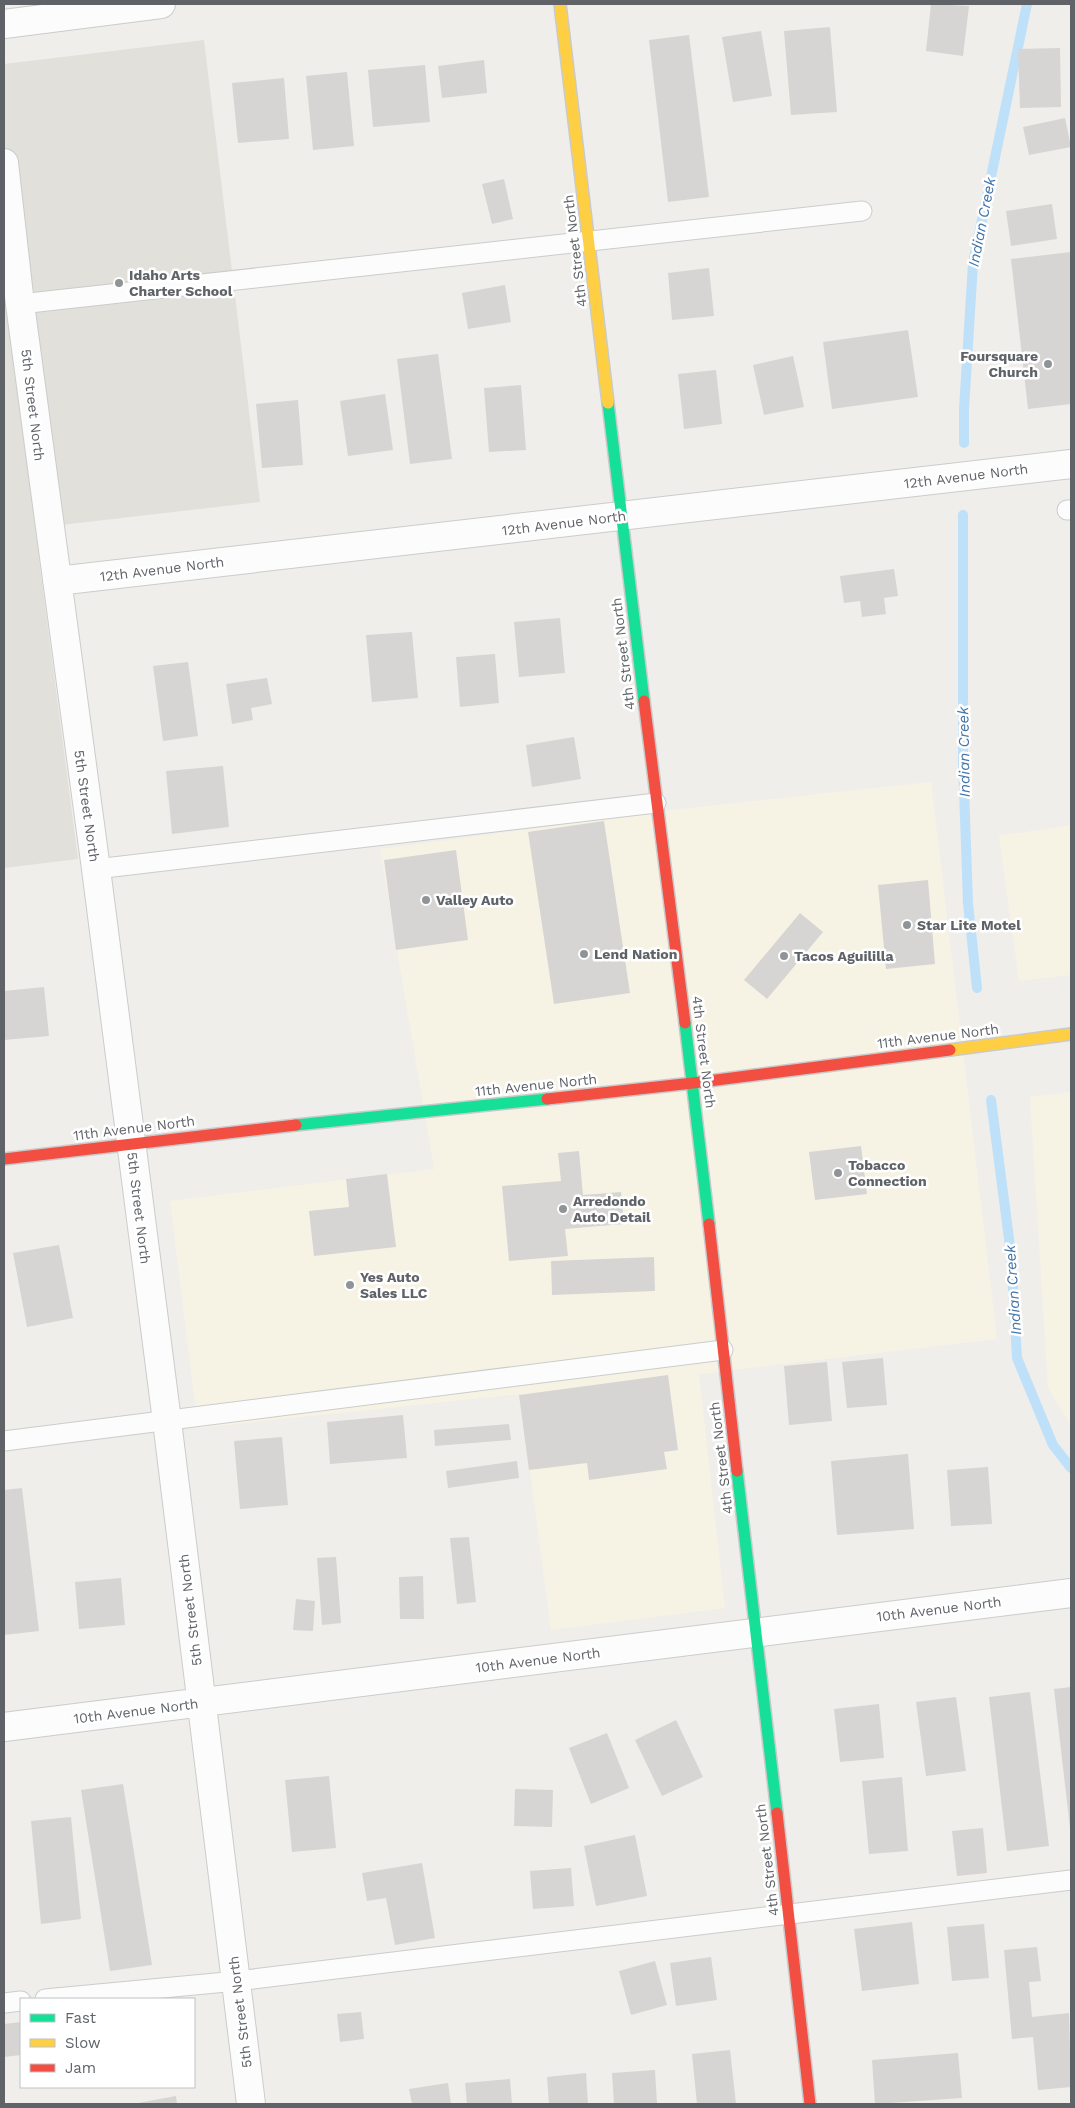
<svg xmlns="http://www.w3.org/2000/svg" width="1075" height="2108" viewBox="0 0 1075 2108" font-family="'Work Sans',sans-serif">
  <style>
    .commercial { fill: #f7f3e4 }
    .education { fill: #e2e0da }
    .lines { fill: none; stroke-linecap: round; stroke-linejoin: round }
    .stream { stroke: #bfe0f9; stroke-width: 10 }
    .building { fill: #d6d5d3 }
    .lane-casing { stroke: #cbcccc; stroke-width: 21 }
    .street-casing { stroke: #cbcccc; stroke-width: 30 }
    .fast-casing { stroke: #cacacb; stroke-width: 14 }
    .slow-casing { stroke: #cacacb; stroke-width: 14 }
    .jam-casing { stroke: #cacacb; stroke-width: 14 }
    .lane { stroke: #fdfcfc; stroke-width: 19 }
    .street { stroke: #fdfcfc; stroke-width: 28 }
    .fast { stroke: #16e098; stroke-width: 11 }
    .slow { stroke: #ffcf43; stroke-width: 11 }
    .jam { stroke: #f24e42; stroke-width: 11 }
    .poi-dot { fill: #919496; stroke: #fff; stroke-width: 2 }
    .labels { text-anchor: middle; stroke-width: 5; stroke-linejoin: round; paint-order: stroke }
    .street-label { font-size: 14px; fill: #5f6368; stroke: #fff }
    .poi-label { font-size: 14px; font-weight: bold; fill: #5f6368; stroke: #fff; text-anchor: start }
    .water-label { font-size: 15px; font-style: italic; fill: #4174aa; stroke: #fff }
  </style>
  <rect width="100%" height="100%" fill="#efeeea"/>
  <path class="commercial" d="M931 782 997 1339 699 1374 725 1608 551 1630 520 1394 198 1428 170 1201 434 1169 380 849 689 808Z
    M1071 825V975L1019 981 999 836Z
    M1071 1092V1426L1048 1388 1030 1097Z"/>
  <path class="education" d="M204 40 260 502 35 528 78 859 4 868V64Z"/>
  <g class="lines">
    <path class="stream" d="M964 443V409L973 263 1027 4
      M963 515V760L968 903 977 988
      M991 1100 1011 1254 1017 1358 1053 1445 1071 1468"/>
  </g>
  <path class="building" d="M931 4 969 6 963 56 926 51Z
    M830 27 837 112 791 115 784 31Z
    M761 31 772 96 733 102 722 37Z
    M689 35 709 197 668 202 649 40Z
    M1060 48 1061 107 1020 108 1018 49Z
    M484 60 487 93 442 98 438 66Z
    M425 65 430 122 373 127 368 70Z
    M347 72 354 146 313 150 306 76Z
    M284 78 289 139 238 143 232 83Z
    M1065 118 1071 147 1029 155 1023 127Z
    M504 179 513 219 492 224 482 184Z
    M1052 204 1057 239 1011 246 1006 211Z
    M1071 252V404L1028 409 1011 259Z
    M709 268 714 316 672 320 668 273Z
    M505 285 511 322 468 329 462 293Z
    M908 330 918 397 832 409 823 342Z
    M438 354 452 459 410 464 397 359Z
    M793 356 804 407 764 415 753 365Z
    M716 370 722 424 684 429 678 374Z
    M521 385 526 450 489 452 484 388Z
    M385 394 393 450 348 456 340 401Z
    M298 400 303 465 262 468 256 404Z
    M894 569 898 596 884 598 886 614 862 617 860 601 844 603 840 576Z
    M560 618 565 673 519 677 514 622Z
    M412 632 418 698 372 702 366 635Z
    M495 654 499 703 460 707 456 657Z
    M188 662 198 736 163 741 153 666Z
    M267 678 272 704 251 708 253 720 232 724 226 684Z
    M574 737 581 779 532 787 526 745Z
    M223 766 229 827 172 834 166 771Z
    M604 821 630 993 554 1004 528 832Z
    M456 850 468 940 396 950 384 860Z
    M928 880 935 964 886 969 878 885Z
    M800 913 823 932 767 999 744 980Z
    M44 987 49 1036 4 1040V991Z
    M861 1146 867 1194 815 1200 809 1152Z
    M579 1151 583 1195 621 1192 624 1224 565 1229 568 1256 509 1261 502 1186 561 1181 558 1153Z
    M387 1174 396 1247 314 1256 309 1211 349 1207 346 1179Z
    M59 1245 73 1318 27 1327 13 1253Z
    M654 1257 655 1291 552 1295 551 1261Z
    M883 1358 887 1405 847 1408 842 1362Z
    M827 1362 832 1421 789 1425 784 1366Z
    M668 1375 678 1450 664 1452 667 1469 589 1480 587 1463 529 1470 519 1395Z
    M403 1415 407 1458 330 1464 327 1422Z
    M509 1424 511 1440 435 1446 434 1430Z
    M282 1437 288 1505 240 1509 234 1441Z
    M908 1454 914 1529 837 1535 831 1461Z
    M517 1461 519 1478 448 1488 446 1471Z
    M988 1467 992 1524 951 1526 947 1470Z
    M22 1488 39 1631 4 1635V1490Z
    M469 1537 476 1602 457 1604 450 1538Z
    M336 1557 341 1623 322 1625 317 1558Z
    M423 1576 424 1619H400L399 1577Z
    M121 1578 125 1625 79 1629 75 1582Z
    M296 1599 315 1601 313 1631 293 1630Z
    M1071 1687V1828H1070L1054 1689Z
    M1030 1692 1049 1846 1007 1851 989 1697Z
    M956 1697 966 1771 926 1776 916 1702Z
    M879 1704 884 1758 840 1762 834 1709Z
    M676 1720 703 1777 662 1796 635 1740Z
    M607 1733 629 1788 591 1804 569 1748Z
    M329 1776 336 1848 292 1852 285 1780Z
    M902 1777 908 1851 869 1854 862 1781Z
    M123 1784 152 1965 110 1971 81 1790Z
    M515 1789 553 1790 552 1827 514 1826Z
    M71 1817 81 1919 41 1924 31 1821Z
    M983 1828 987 1873 957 1876 952 1831Z
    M635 1835 647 1896 596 1906 584 1846Z
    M422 1863 435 1938 395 1945 386 1898 367 1901 362 1873Z
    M571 1868 574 1906 533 1909 530 1871Z
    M912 1922 919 1984 862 1991 854 1929Z
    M984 1924 989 1978 952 1981 947 1927Z
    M1037 1947 1041 1981 1029 1982 1032 2017 1069 2013 1071 2087 1038 2090 1033 2037 1012 2039 1004 1950Z
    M711 1957 717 2000 676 2006 670 1963Z
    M655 1961 667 2005 631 2015 619 1971Z
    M361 2012 364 2039 340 2042 337 2014Z
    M21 2022V2055L4 2057V2024Z
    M730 2050 736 2104H697L692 2054Z
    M958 2053 962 2098 875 2104 872 2060Z
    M655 2070 657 2104H614L612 2073Z
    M586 2073 588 2104H549L547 2077Z
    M510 2079 512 2104H467L465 2083Z
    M448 2083 451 2104H412L409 2089Z
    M176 2096 177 2104H138V2103Z"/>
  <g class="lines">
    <g class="lane-casing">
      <path id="lane" d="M20 304 862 211
        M1067 510H1071
        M96 869 656 803
        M4 1441 723 1350
        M45 1999 237 1981 1071 1880
        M4 2003 21 2001"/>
    </g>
    <g class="street-casing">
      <path id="street" d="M4 24 161 4
        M4 163 20 304 96 869 167 1421 251 2104
        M57 581 1071 464
        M4 1727 1071 1593"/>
    </g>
    <g class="fast-casing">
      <path id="fast" d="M608 403 644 701
        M685 1023 709 1224
        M296 1125 547 1099
        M737 1471 777 1813"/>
    </g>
    <g class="slow-casing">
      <path id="slow" d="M560 4 608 403
        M950 1050 1071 1034"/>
    </g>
    <g class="jam-casing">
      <path id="jam" d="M644 701 685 1023
        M547 1099 693 1083 950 1050
        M4 1159 296 1125
        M709 1224 737 1471
        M777 1813 810 2104"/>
    </g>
    <use href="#lane" class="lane"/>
    <use href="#street" class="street"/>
    <use href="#fast" class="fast"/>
    <use href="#slow" class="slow"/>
    <use href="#jam" class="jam"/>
  </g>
  <g class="poi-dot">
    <circle cx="119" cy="283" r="5"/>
    <circle cx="1048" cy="364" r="5"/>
    <circle cx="426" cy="900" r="5"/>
    <circle cx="907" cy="925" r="5"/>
    <circle cx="584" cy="954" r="5"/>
    <circle cx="784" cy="956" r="5"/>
    <circle cx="838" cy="1173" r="5"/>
    <circle cx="563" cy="1209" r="5"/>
    <circle cx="350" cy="1285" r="5"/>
  </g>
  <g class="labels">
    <g class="street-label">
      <text transform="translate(575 251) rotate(-97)" y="5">4th Street North</text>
      <text transform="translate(33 405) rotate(83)" y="5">5th Street North</text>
      <text transform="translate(966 476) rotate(-7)" y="5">12th Avenue North</text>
      <text transform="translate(564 523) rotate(-7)" y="5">12th Avenue North</text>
      <text transform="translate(162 569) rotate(-7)" y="5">12th Avenue North</text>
      <text transform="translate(623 654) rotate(-97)" y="5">4th Street North</text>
      <text transform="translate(87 806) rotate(82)" y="5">5th Street North</text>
      <text transform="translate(938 1036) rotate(-7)" y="5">11th Avenue North</text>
      <text transform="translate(704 1052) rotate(83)" y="5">4th Street North</text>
      <text transform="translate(536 1085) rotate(-6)" y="5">11th Avenue North</text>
      <text transform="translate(134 1128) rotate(-7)" y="5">11th Avenue North</text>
      <text transform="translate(139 1208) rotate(83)" y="5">5th Street North</text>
      <text transform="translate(721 1458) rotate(-97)" y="5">4th Street North</text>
      <text transform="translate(939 1609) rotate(-7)" y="5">10th Avenue North</text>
      <text transform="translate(190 1610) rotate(-97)" y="5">5th Street North</text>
      <text transform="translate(538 1660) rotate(-7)" y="5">10th Avenue North</text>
      <text transform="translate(136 1711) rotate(-7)" y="5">10th Avenue North</text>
      <text transform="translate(767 1860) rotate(-97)" y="5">4th Street North</text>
      <text transform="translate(240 2012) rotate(-97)" y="5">5th Street North</text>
    </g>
    <g class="poi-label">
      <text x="129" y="280">Idaho Arts<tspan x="129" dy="16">Charter School</tspan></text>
      <text x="1038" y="361" text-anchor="end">Foursquare<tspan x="1038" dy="16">Church</tspan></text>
      <text x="436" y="905">Valley Auto</text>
      <text x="917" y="930">Star Lite Motel</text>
      <text x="594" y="959">Lend Nation</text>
      <text x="794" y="961">Tacos Aguililla</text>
      <text x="848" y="1170">Tobacco<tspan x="848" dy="16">Connection</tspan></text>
      <text x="573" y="1206">Arredondo<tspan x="573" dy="16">Auto Detail</tspan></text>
      <text x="360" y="1282">Yes Auto<tspan x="360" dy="16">Sales LLC</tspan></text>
    </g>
    <g class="water-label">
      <text transform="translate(982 222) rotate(-79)" y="5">Indian Creek</text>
      <text transform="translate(964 752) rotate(-91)" y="5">Indian Creek</text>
      <text transform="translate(1013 1290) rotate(-94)" y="5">Indian Creek</text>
    </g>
  </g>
  <rect width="1075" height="2108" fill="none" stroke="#5f6368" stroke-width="10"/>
  <rect x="20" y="1998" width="175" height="90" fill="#ffffff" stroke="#bfc1c3"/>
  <rect x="30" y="2014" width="25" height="8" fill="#16e098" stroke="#bfc1c3"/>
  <text x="65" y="2023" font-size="15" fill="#5f6368">Fast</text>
  <rect x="30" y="2039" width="25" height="8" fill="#ffcf43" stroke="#bfc1c3"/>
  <text x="65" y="2048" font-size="15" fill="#5f6368">Slow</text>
  <rect x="30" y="2064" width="25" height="8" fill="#f24e42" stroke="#bfc1c3"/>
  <text x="65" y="2073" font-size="15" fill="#5f6368">Jam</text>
</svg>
